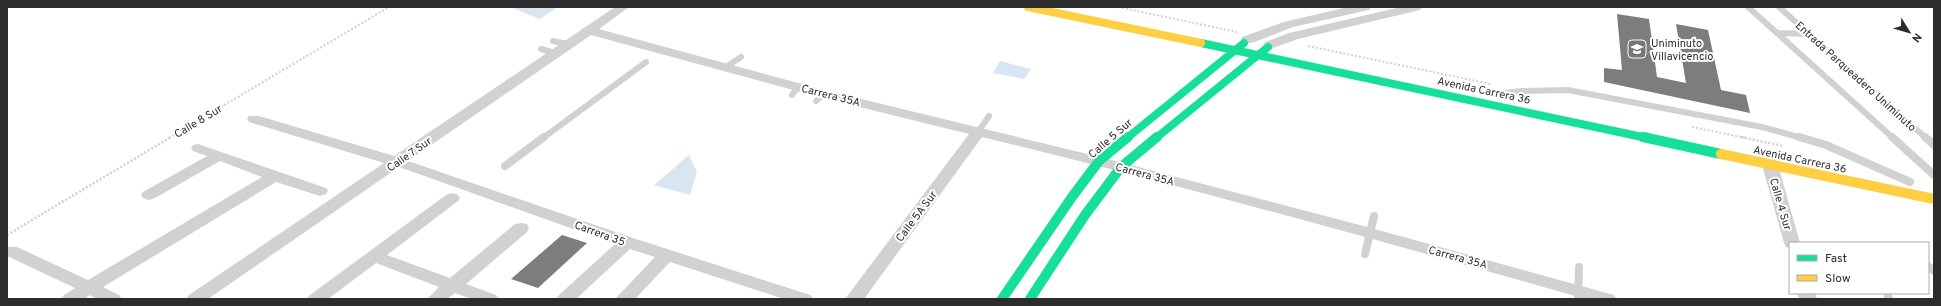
<svg xmlns="http://www.w3.org/2000/svg" width="1941" height="306" viewBox="0 0 1941 306" font-family="Overpass,sans-serif">
  <style>
    .water { fill: #d7e6f0 }
    .building { fill: #7d7d7d }
    .lines { fill: none; stroke-linecap: round; stroke-linejoin: round }
    .path-far1 { stroke: #d1d1d1; stroke-width: 2; stroke-dasharray: 2 2; stroke-linecap: butt }
    .path { stroke: #d1d1d1; stroke-width: 2.5; stroke-dasharray: 2 2; stroke-linecap: butt }
    .lane-far1 { stroke: #d1d1d1; stroke-width: 6 }
    .lane { stroke: #d1d1d1; stroke-width: 8 }
    .street { fill: #d1d1d1; fill-rule: evenodd }
    .fast-far1 { stroke: #16e098; stroke-width: 8 }
    .fast { stroke: #16e098; stroke-width: 10 }
    .slow-far1 { stroke: #ffcf43; stroke-width: 8 }
    .slow { stroke: #ffcf43; stroke-width: 10 }
    .labels { text-anchor: middle; stroke-width: 4; stroke-linejoin: round; paint-order: stroke }
    .poi-label { font-size: 11px; fill: #2c2c2c; stroke: #fff; text-anchor: start }
    .street-label { font-size: 11px; fill: #2c2c2c; stroke: #fff }
  </style>
  <rect width="100%" height="100%" fill="#fff"/>
  <path class="water" d="M510 7H558L540 19Z
    M1000 61 1031 69 1024 79 993 73Z
    M689 155 697 172 690 195 654 185Z"/>
  <path class="building" d="M1617 14 1649 19 1657 77 1686 83 1676 24 1708 30 1721 90 1746 95 1750 113 1604 82V68L1622 70Z
    M562 235 587 243 538 288 511 279Z"/>
  <g class="lines">
    <path class="path-far1" d="M1118 7 1237 32
      M1308 46 1491 84
      M1692 127 1746 138
      M169 138 389 7"/>
    <path class="path" d="M1741 137 1783 146
      M7 235 171 137"/>
    <path class="lane-far1" d="M1748 7 1777 33
      M1779 7 1926 138
      M1809 34 1777 33 1893 138
      M553 41 567 44
      M541 49 555 53
      M726 67 741 57
      M1497 94 1522 91 1568 90 1762 127 1802 138
      M792 95 798 87
      M816 101 824 94
      M978 132 989 116
      M543 138 646 62"/>
    <path class="lane" d="M1799 137 1826 145 1910 182
      M1892 137 1934 175
      M1925 137 1934 145
      M505 166 544 137
      M1365 254 1374 216
      M1928 266 1934 271
      M1887 293 1889 299
      M1578 299 1579 267"/>
    <path class="street" d="M615 7H629L599 29 828 91 1104 158 1371 228 1614 295 1617 299H1586C1385 242 1184 186 982 137L864 299H845L969 134 819 97 591 35 408 161 633 238 810 295 813 299H784L670 262 635 299H615L655 257 630 249 576 299H556L559 295 615 244 399 167 208 299H186L189 295 384 163 249 122 247 119 249 116H259L394 156Z
      M1348 7H1371L1369 10 1293 27 1252 43H1242L1241 40 1242 37 1284 22Z
      M1401 7H1422L1420 10 1298 39 1270 49 1265 48 1264 45 1265 42 1289 33Z
      M198 144 326 188 328 191 326 194 320 196 276 182 103 287 119 295 122 299H97L90 295 84 299H61L64 295 75 288 7 256V247H17L88 280 262 177 220 161 155 198 149 200 143 198 141 195 143 192 207 156 193 151 191 148 193 145Z
      M1770 160 1775 162 1778 165 1800 243H1790V248L1786 247 1784 243 1762 165 1765 162Z
      M452 193 458 195 460 198 458 201 387 255 450 278 515 224 521 223 527 224 529 228 527 232 466 284 496 295 499 299H472L455 293 447 299H427L439 287 376 263 328 299H307L310 295 446 195Z
      M1797 293H1815L1817 299H1799Z"/>
    <path class="fast-far1" d="M1201 43 1647 138
      M1127 138 1244 43
      M1156 138 1268 47"/>
    <path class="fast" d="M1643 137 1721 154
      M1002 299 1072 197 1099 161 1128 137
      M1030 299 1085 215 1121 167 1157 137"/>
    <path class="slow-far1" d="M1028 7 1201 43"/>
    <path class="slow" d="M1721 154 1934 199"/>
  </g>
  <defs>
    <g id="university-square" transform="scale(1)"><rect x="-9" y="-9" width="18" height="18" rx="4" fill="#767676" stroke="#fff"/><path d="M0-5L7-2L0 1L-7-2ZM-4 1L0 2.5L4 1V4Q0 6-4 4Z" fill="#fff"/></g>
  </defs>
  <g fill-rule="evenodd">
    <use href="#university-square" x="1637" y="49"/>
  </g>
  <g class="labels">
    <g class="poi-label">
      <text x="1651" y="47">Uniminuto<tspan x="1651" dy="13">Villavicencio</tspan></text>
    </g>
    <g class="street-label">
      <text transform="translate(1856 76) rotate(42)" y="4">Entrada Parqueadero Uniminuto</text>
      <text transform="translate(1484 90) rotate(12)" y="4">Avenida Carrera 36</text>
      <text transform="translate(831 95) rotate(14)" y="4">Carrera 35A</text>
      <text transform="translate(198 121) rotate(-31)" y="4">Calle 8 Sur</text>
      <text transform="translate(1110 138) rotate(-41)" y="4">Calle 5 Sur</text>
      <text transform="translate(409 154) rotate(-35)" y="4">Calle 7 Sur</text>
      <text transform="translate(1800 159) rotate(12)" y="4">Avenida Carrera 36</text>
      <text transform="translate(1145 174) rotate(15)" y="4">Carrera 35A</text>
      <text transform="translate(1781 204) rotate(74)" y="4">Calle 4 Sur</text>
      <text transform="translate(916 216) rotate(-53)" y="4">Calle 5A Sur</text>
      <text transform="translate(600 233) rotate(20)" y="4">Carrera 35</text>
      <text transform="translate(1458 257) rotate(15)" y="4">Carrera 35A</text>
    </g>
  </g>
  <rect width="1941" height="306" fill="none" stroke="#2c2c2c" stroke-width="16"/>
  <rect x="1789" y="242" width="140" height="52" fill="#ffffff" stroke="#ababab"/>
  <rect x="1797" y="255" width="20" height="6" fill="#16e098" stroke="#ababab"/>
  <text x="1825" y="262" font-size="12" fill="#2c2c2c">Fast</text>
  <rect x="1797" y="275" width="20" height="6" fill="#ffcf43" stroke="#ababab"/>
  <text x="1825" y="282" font-size="12" fill="#2c2c2c">Slow</text>
  <g transform="translate(1909 32) rotate(127)" stroke="#ffffff" stroke-width="3" paint-order="stroke">
  <path d="M0-3L7 15L0 10L-7 15Z" fill="#2c2c2c"/>
  <text y="-6" font-size="11" font-weight="bold" text-anchor="middle" fill="#2c2c2c">N</text>
  </g>
</svg>
